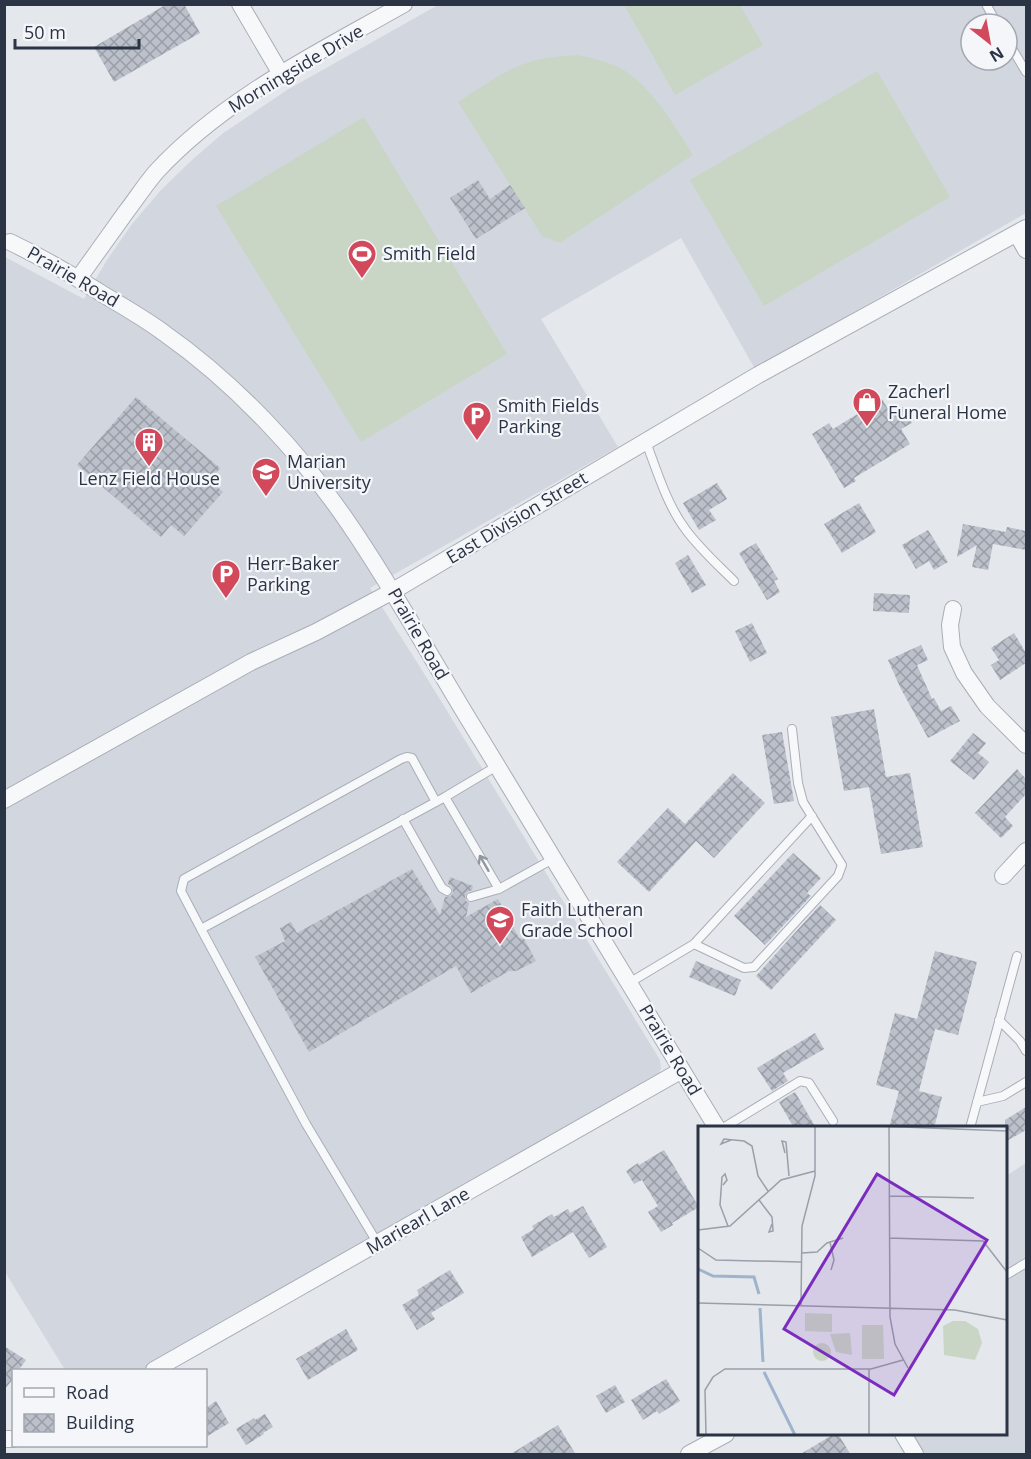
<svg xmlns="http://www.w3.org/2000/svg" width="1031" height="1459" viewBox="0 0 1031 1459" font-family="'Open Sans',sans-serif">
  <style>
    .built { fill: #d2d6de; fill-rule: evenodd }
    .grass { fill: #c9d6c5 }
    .building { fill: url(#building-cross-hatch) }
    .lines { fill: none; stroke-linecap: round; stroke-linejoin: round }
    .service-casing { stroke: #a9aeb7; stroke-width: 10 }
    .minor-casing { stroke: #a9aeb7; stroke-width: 18 }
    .service { stroke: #f7f8fa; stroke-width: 8 }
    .minor { stroke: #f7f8fa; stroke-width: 16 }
    .oneway { stroke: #9196a0 }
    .labels { text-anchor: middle; stroke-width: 4.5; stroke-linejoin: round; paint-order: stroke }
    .street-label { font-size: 18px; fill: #2b3445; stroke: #f4f6f9 }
    .poi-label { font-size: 18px; fill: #2b3445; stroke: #f4f6f9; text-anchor: start }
    .inset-river { fill: none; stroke: #9fb4cc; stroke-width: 3 }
    .inset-road { fill: none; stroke: #9a9fa9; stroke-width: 1.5 }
    .view { fill: #7b2cbf; fill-opacity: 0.15; stroke: #7b2cbf; stroke-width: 3 }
    .inset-edge { fill: none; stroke: #2b3445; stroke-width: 3 }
  </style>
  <defs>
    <pattern id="building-cross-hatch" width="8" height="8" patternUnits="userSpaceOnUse" patternTransform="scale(1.5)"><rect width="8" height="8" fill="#bbc0ca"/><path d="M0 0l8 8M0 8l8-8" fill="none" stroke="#989da6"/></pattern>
  </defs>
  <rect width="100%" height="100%" fill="#e4e7ec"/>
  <path class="built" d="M438 5H1026V213L755 369 681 238 541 319 618 447 370 588 430 683 660 1060 661 1069 659 1073 648 1083 142 1370H65L5 1272V257L84 299 107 260 132 224 161 190 192 160 222 134 287 90ZM971 24H1007V60H971Z
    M1026 1163V1454H915L903 1434H1006V1176Z"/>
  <path class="grass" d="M624 5H740L763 45 675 95Z
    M578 55C591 58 605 61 618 67 650 83 674 125 693 155L560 243 542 236 458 102C478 89 504 70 527 63 544 57 560 56 578 55Z
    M877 71 950 197 764 306 690 180Z
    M364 117 507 354 361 442 216 206Z"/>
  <path class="building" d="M167 4H184L200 33 114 82 94 47Z
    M478 180 490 199 510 185 525 208 476 239 450 198Z
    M136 397 220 468 210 481 223 492 184 536 171 525 161 537 77 465Z
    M882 399 891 414 903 407 912 423 901 429 910 444 854 478 856 481 844 488 812 434 829 423 833 429Z
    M717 483 727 499 709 510 716 520 699 530 683 503Z
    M859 503 876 532 842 553 824 524Z
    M963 524 1006 532 1007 527 1026 531V550L993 544 988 570 972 567 977 545 957 557Z
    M928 530 948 562 934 570 929 561 916 569 902 545Z
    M756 543 778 579 774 581 780 592 767 600 739 553Z
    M688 555 706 585 692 593 675 563Z
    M874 593 910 595 909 613 873 611Z
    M752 623 767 653 750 662 735 631Z
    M1014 633 1026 653V663L1000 680 991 665 999 660 991 648Z
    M921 645 928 660 917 665 932 699 934 698 941 711 951 706 960 721 928 738 901 689 888 660Z
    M874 709 886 777 910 773 923 847 881 854 869 787 844 791 831 717Z
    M782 732 794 801 774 804 762 735Z
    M973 733 986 743 978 753 989 762 974 780 950 761Z
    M1017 769 1026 779V794L1005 817 1013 826 1001 838 975 813Z
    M733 773 765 803 714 858 696 841 649 892 617 862 668 808 685 824Z
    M793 853 821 878 807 893 811 896 765 945 734 916Z
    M412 869 440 915 445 897 451 896 453 892 452 887 448 884 450 877 473 886 472 890 467 892 465 896 466 901 469 903 466 917 498 899 519 938 524 939 536 961 516 971H509L471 993 456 966 309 1052 255 957 285 941 280 928 291 922 297 933Z
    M820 905 836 920 771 990 756 976Z
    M935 951 977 962 958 1035 935 1029 919 1091 942 1097 934 1128H889L899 1091 876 1085 895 1013 917 1019Z
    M696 961 741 980 735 996 689 977Z
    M815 1033 824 1049 783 1073 788 1081 772 1091 757 1068Z
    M795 1092 816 1128H794L779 1102Z
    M1026 1107V1130L1005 1142V1120Z
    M664 1150 699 1207 672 1223 673 1225 661 1232 648 1212 658 1206 642 1180 634 1184 626 1171 638 1163 639 1165Z
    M583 1206 607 1247 589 1258 573 1232 532 1257 521 1237 534 1229 532 1226 552 1214 554 1217 568 1209 570 1213Z
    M450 1270 464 1293 431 1313 435 1319 417 1330 402 1305 419 1295 417 1290Z
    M346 1329 358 1350 308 1380 296 1359Z
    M4 1346 26 1360 18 1371H14V1378L4 1390Z
    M666 1379 680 1401 659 1414 657 1411 643 1420 631 1400Z
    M615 1385 625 1402 606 1413 596 1396Z
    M216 1401 229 1423 206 1437V1408Z
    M265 1414 273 1427 263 1433 264 1434 246 1445 236 1429 254 1418 255 1420Z
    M558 1425 576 1455H509Z
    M834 1434H838L851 1455H799Z"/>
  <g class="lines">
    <g class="service-casing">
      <path id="service" d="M986 4 997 24
        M1007 40 1026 72
        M646 442C657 471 667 505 686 530 700 549 718 565 734 581
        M445 797 499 889 471 897
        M403 819 442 888 447 891
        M499 889 553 859
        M201 929 181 891 184 879 401 759 407 757 412 758 436 802
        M694 944 744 968 754 967 838 876 842 865 803 802 798 783 792 729
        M629 983 694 944 812 816
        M999 1020 1020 1041 1026 1051
        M977 1102 1003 1096 1026 1082
        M723 1128 800 1081 809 1083 833 1121
        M970 1128 1017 956
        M378 1244 306 1124 201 929 445 797 497 766
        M1006 1275 1026 1263"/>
    </g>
    <g class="minor-casing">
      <path id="minor" d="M240 4 281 74
        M1017 234 1026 250
        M10 242C41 257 71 274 101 293 122 306 144 318 164 333 235 383 301 453 349 524 397 594 437 669 482 741 560 870 638 999 717 1128
        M78 279C94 257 110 234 126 212 136 199 145 185 156 172 224 98 318 53 404 4
        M953 609 950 625 952 647 964 673 987 706 1026 745
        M4 800 251 662 316 632 393 591 758 375 1026 228
        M1003 876 1026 851
        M154 1370 682 1070
        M903 1434 915 1454
        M4 1439H14
        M689 1454 726 1434"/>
    </g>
    <use href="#service" class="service"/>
    <use href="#minor" class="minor"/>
  </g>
  <defs><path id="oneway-shaft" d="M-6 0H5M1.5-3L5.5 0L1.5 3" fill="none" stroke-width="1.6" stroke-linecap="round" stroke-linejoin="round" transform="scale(1.5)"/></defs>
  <use class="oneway" href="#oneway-shaft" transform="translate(484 863) rotate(-120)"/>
  <defs>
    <g id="stadium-pin" transform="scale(1.5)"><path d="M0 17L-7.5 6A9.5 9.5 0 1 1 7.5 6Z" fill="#d1495b" stroke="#f4f6f9"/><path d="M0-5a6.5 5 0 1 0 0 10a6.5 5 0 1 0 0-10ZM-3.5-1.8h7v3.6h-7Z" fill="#fff"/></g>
    <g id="shop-pin" transform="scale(1.5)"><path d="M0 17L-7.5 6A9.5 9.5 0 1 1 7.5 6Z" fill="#d1495b" stroke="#f4f6f9"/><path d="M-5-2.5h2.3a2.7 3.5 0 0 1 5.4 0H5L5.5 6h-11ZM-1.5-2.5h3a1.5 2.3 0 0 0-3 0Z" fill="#fff"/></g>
    <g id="parking-pin" transform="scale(1.5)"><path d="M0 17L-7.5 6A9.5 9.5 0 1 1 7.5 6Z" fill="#d1495b" stroke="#f4f6f9"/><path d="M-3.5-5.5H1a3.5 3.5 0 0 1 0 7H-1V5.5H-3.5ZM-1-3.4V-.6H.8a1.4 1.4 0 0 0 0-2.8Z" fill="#fff"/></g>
    <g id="building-pin" transform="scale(1.5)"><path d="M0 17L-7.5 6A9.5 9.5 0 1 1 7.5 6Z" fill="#d1495b" stroke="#f4f6f9"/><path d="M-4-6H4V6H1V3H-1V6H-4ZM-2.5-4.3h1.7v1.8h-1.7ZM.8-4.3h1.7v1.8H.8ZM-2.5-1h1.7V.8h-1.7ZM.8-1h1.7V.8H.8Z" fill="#fff"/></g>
    <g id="university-pin" transform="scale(1.5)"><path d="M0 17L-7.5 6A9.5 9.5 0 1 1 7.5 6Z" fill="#d1495b" stroke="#f4f6f9"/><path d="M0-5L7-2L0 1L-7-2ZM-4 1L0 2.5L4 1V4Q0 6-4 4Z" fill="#fff"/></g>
    <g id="school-pin" transform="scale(1.5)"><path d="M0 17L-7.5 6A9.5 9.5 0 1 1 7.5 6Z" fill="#d1495b" stroke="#f4f6f9"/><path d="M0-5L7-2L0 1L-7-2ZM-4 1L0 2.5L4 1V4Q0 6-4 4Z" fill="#fff"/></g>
  </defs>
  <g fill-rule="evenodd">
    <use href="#stadium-pin" x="362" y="254"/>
    <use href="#shop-pin" x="867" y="402"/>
    <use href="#parking-pin" x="477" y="416"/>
    <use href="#building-pin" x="149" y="442"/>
    <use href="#university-pin" x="266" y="472"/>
    <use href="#parking-pin" x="226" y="574"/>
    <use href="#school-pin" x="500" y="920"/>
  </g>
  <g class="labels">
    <g class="street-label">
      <text transform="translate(296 69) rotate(-31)" y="6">Morningside Drive</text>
      <text transform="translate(73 277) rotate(30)" y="6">Prairie Road</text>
      <text transform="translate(517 518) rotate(-31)" y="6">East Division Street</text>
      <text transform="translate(418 634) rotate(60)" y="6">Prairie Road</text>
      <text transform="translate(670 1050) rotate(59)" y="6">Prairie Road</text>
      <text transform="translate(418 1221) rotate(-30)" y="6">Mariearl Lane</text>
    </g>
    <g class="poi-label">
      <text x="383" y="260">Smith Field</text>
      <text x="888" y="398">Zacherl<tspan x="888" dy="21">Funeral Home</tspan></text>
      <text x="498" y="412">Smith Fields<tspan x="498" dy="21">Parking</tspan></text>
      <text x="287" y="468">Marian<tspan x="287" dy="21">University</tspan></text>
      <text x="149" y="485" text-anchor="middle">Lenz Field House</text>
      <text x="247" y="570">Herr-Baker<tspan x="247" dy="21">Parking</tspan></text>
      <text x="521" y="916">Faith Lutheran<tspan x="521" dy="21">Grade School</tspan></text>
    </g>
  </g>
  <g transform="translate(698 1126)">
    <rect width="309" height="309" fill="#e4e7ec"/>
    <path d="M107 187 134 188V206L107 205ZM255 195H267L280 203 284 217 277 234 246 229 245 200ZM164 199H185L186 233H164ZM152 207 154 229 138 226 132 208ZM115 226a9 9 0 1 1 18 0a9 9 0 1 1-18 0Z" fill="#c9d6c5"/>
    <path class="inset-river" d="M0 143 15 150 56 151 61 168M62 182 65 236M66 246 97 309"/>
    <path class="inset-road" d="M179 0 309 5M191 0 192 191 197 218 210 242M33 14 23 18 26 13 46 15 54 20 60 50 70 65M87 27 84 15 88 16 91 50M25 59 29 54 27 48 24 51 22 79 30 100M191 70 276 72M61 74 74 91 75 105 71 106 74 98M0 104 32 100 83 54 117 45M191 112 285 115 309 146M132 116 136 134 133 144M0 122 18 134 103 136M104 127 119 126 129 117 145 112M0 177 257 184 309 194M103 179 104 100 117 50V0M171 243V309M8 309 7 264 15 251 27 243H173L205 234"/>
    <path class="view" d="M179 48 289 114 196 269 86 203Z"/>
    <rect width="309" height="309" class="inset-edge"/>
  </g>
  <rect width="1031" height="1459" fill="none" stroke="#2b3445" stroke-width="12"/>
  <rect x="12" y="1369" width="195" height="78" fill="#f4f6f9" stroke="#a4a8b1" stroke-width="1.5"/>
  <rect x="24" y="1388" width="30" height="9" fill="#f7f8fa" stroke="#a4a8b1" stroke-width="1.5"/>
  <text x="66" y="1399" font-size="18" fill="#2b3445">Road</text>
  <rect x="24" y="1414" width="30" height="18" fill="url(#building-cross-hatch)" stroke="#a4a8b1" stroke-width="1.5"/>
  <text x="66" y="1429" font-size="18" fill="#2b3445">Building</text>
  <g transform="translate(989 42) rotate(149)"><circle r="28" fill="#f4f6f9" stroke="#a4a8b1" stroke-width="1.5"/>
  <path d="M0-4.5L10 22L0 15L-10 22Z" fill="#d1495b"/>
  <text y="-9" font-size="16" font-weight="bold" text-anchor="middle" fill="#2b3445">N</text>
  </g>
  <path d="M15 39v9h124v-9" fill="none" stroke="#2b3445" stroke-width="3"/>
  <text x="24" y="39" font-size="18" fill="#2b3445" stroke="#f4f6f9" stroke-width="4.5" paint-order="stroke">50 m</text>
</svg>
